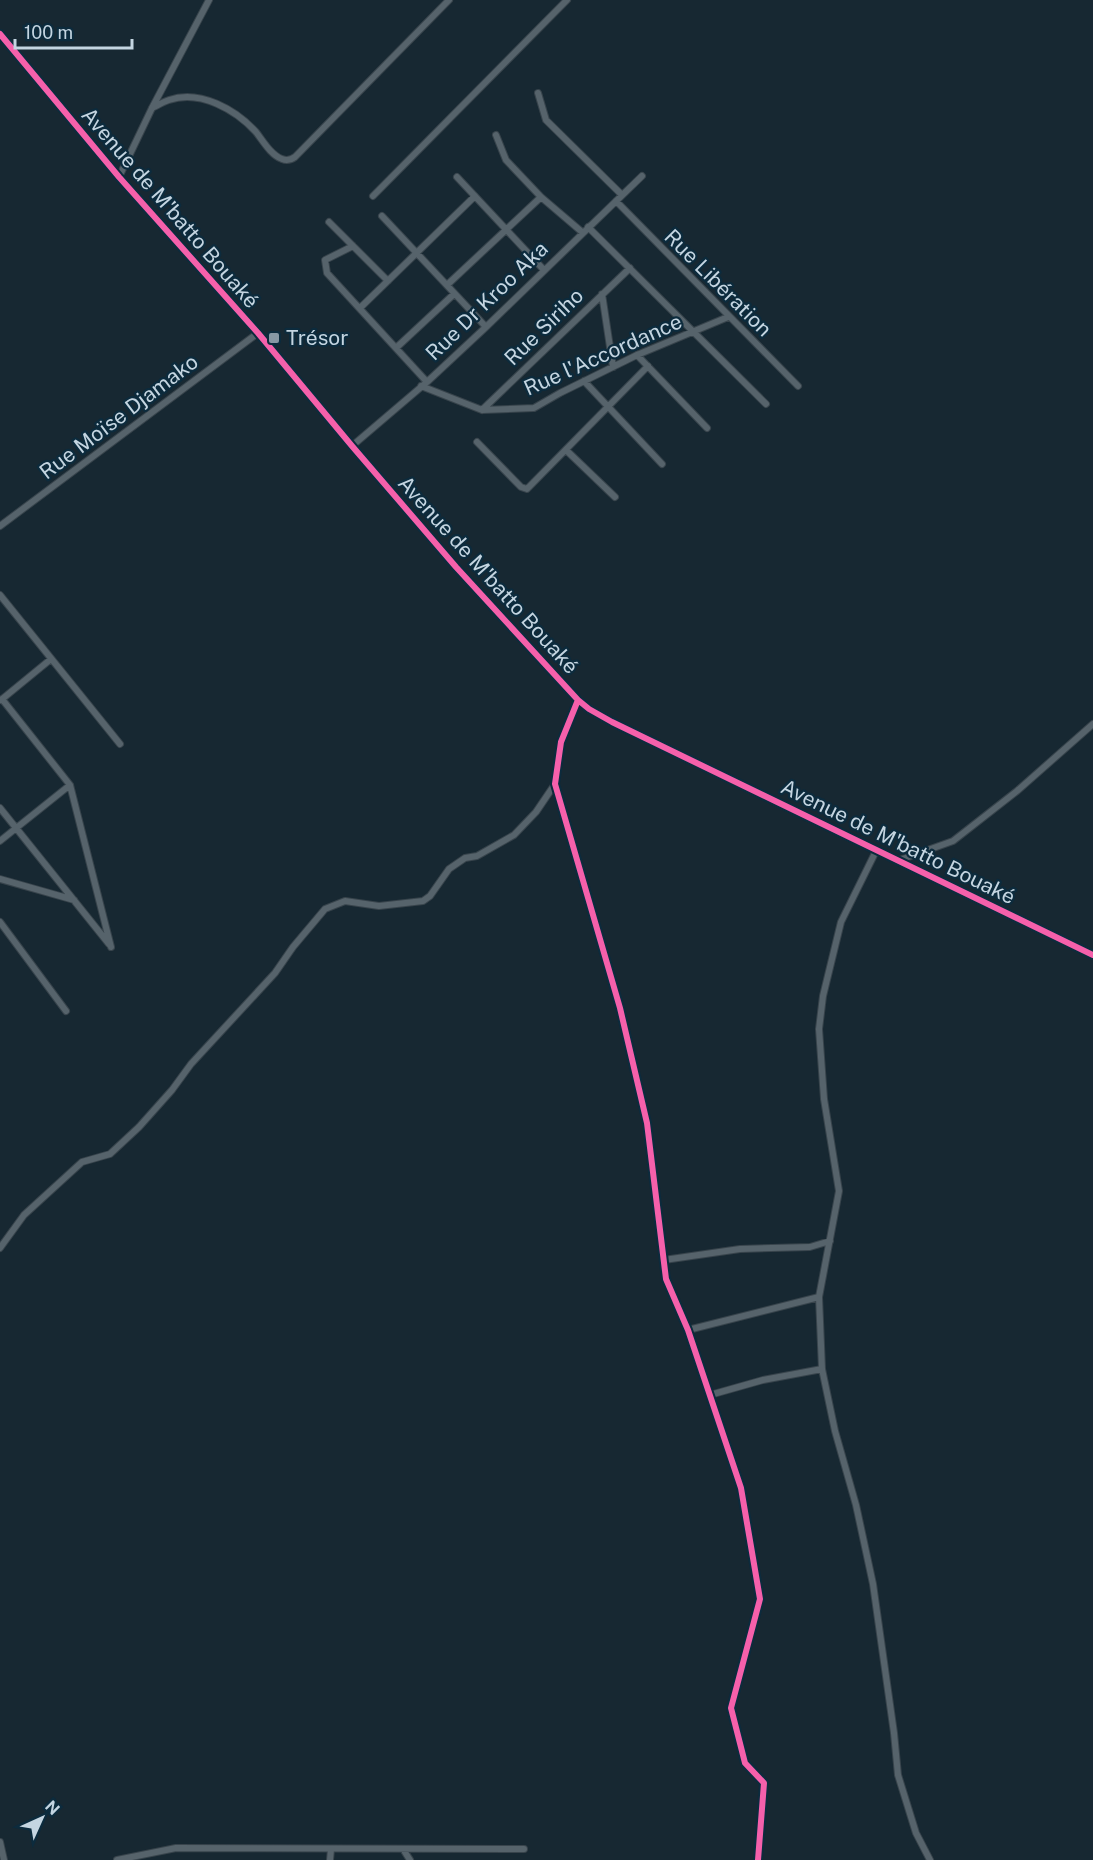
<svg xmlns="http://www.w3.org/2000/svg" width="1093" height="1860" viewBox="0 0 1093 1860" font-family="'Public Sans',sans-serif">
  <style>
    .lines { fill: none; stroke-linecap: round; stroke-linejoin: round }
    .minor-casing { stroke: #38444c; stroke-width: 8 }
    .tertiary-casing { stroke: #38444c; stroke-width: 9 }
    .minor { stroke: #56636b; stroke-width: 6 }
    .tertiary { stroke: #56636b; stroke-width: 8 }
    .cycleway-casing { stroke: #0c2b3d; stroke-width: 10 }
    .cycleway { stroke: #f560ab; stroke-width: 6 }
    .poi-dot { fill: #8798a4; stroke: #0c2b3d; stroke-width: 2 }
    .labels { text-anchor: middle; stroke-width: 4.5; stroke-linejoin: round; paint-order: stroke }
    .street-label { font-size: 21px; fill: #c4d5e1; stroke: #0c2b3d }
    .poi-label { font-size: 21px; fill: #c4d5e1; stroke: #0c2b3d; text-anchor: start }
  </style>
  <rect width="100%" height="100%" fill="#172832"/>
  <g class="lines">
    <g class="minor-casing">
      <path id="minor" d="M538 93 546 120 622 195
        M152 108C158 105 163 102 169 100 200 89 236 110 256 132 263 141 271 155 282 159 287 161 291 160 295 157L449 0
        M496 135 506 160 541 197 582 232
        M119 177 152 108 209 0
        M457 177 544 270
        M373 196 567 0
        M616 201 798 386
        M382 216 486 327
        M329 222 388 281
        M588 227 766 404
        M353 246 325 260 327 273 427 382
        M447 285 541 197
        M602 294 613 367
        M360 308 475 196
        M396 348 454 294
        M637 355 707 428
        M584 381 662 464
        M421 386 482 410 534 408 560 393 637 355 728 317
        M482 410 630 268
        M477 442 521 487 527 489 648 366
        M352 446 427 382 486 327 642 176
        M566 450 615 497
        M0 526 258 333
        M0 595 120 744
        M2 699 70 785 111 947
        M1 700 51 659
        M578 700 561 742 555 784 620 1008 647 1123 666 1279 688 1330 741 1488 760 1599 731 1708 745 1763 764 1783 758 1860
        M0 808 109 944
        M0 841 70 785
        M876 851 841 922 823 996 819 1029 824 1099 839 1191 819 1297 822 1369 835 1431 856 1505 873 1584 894 1733 898 1775 916 1833 930 1860
        M897 861 953 841 1017 791 1093 724
        M0 879 74 900
        M0 922 66 1011
        M0 1248 24 1215 82 1162 110 1154 139 1127 172 1090 191 1064 275 973 293 947 325 909 345 901 379 906 423 901 430 896 449 869 465 858 477 856 514 835 536 812 555 784
        M664 1260 740 1249 810 1247 830 1241
        M688 1330 819 1297
        M710 1395 763 1380 822 1369
        M0 1842 4 1860
        M403 1849 410 1860
        M117 1860 176 1848 524 1849
        M330 1860 331 1849"/>
    </g>
    <g class="tertiary-casing">
      <path id="tertiary" d="M0 34 119 177 258 333 352 446 456 567 578 700 589 709 612 722 1093 955"/>
    </g>
    <use href="#minor" class="minor"/>
    <use href="#tertiary" class="tertiary"/>
    <g class="cycleway-casing">
      <path id="cycleway" d="M0 34 119 177 258 333 352 446 456 567 578 700 589 709 612 722 1093 955
        M578 700 561 742 555 784 620 1008 647 1123 666 1279 688 1330 741 1488 760 1599 731 1708 745 1763 764 1783 758 1860"/>
    </g>
    <use href="#cycleway" class="cycleway"/>
  </g>
  <rect class="poi-dot" x="268" y="332" width="12" height="12" rx="3"/>
  <g class="labels">
    <g class="street-label">
      <text transform="translate(170 208) rotate(49)" y="7">Avenue de M'batto Bouaké</text>
      <text transform="translate(718 283) rotate(45)" y="7">Rue Libération</text>
      <text transform="translate(487 301) rotate(-44)" y="7">Rue Dr Kroo Aka</text>
      <text transform="translate(544 327) rotate(-44)" y="7">Rue Siriho</text>
      <text transform="translate(603 355) rotate(-24)" y="7">Rue l'Accordance</text>
      <text transform="translate(119 417) rotate(-37)" y="7">Rue Moïse Djamako</text>
      <text transform="translate(488 575) rotate(48)" y="7">Avenue de M'batto Bouaké</text>
      <text transform="translate(898 842) rotate(26)" y="7">Avenue de M'batto Bouaké</text>
    </g>
    <g class="poi-label">
      <text x="286" y="345">Trésor</text>
    </g>
  </g>
  <g transform="translate(42 1818) rotate(45)" stroke="#0c2b3d" stroke-width="4.5" paint-order="stroke">
  <path d="M0-4.5L10 22L0 15L-10 22Z" fill="#c4d5e1"/>
  <text y="-9" font-size="16" font-weight="bold" text-anchor="middle" fill="#c4d5e1">N</text>
  </g>
  <path d="M15 39v9h117v-9" fill="none" stroke="#c4d5e1" stroke-width="3"/>
  <text x="24" y="39" font-size="18" fill="#c4d5e1" stroke="#0c2b3d" stroke-width="4.5" paint-order="stroke">100 m</text>
</svg>
